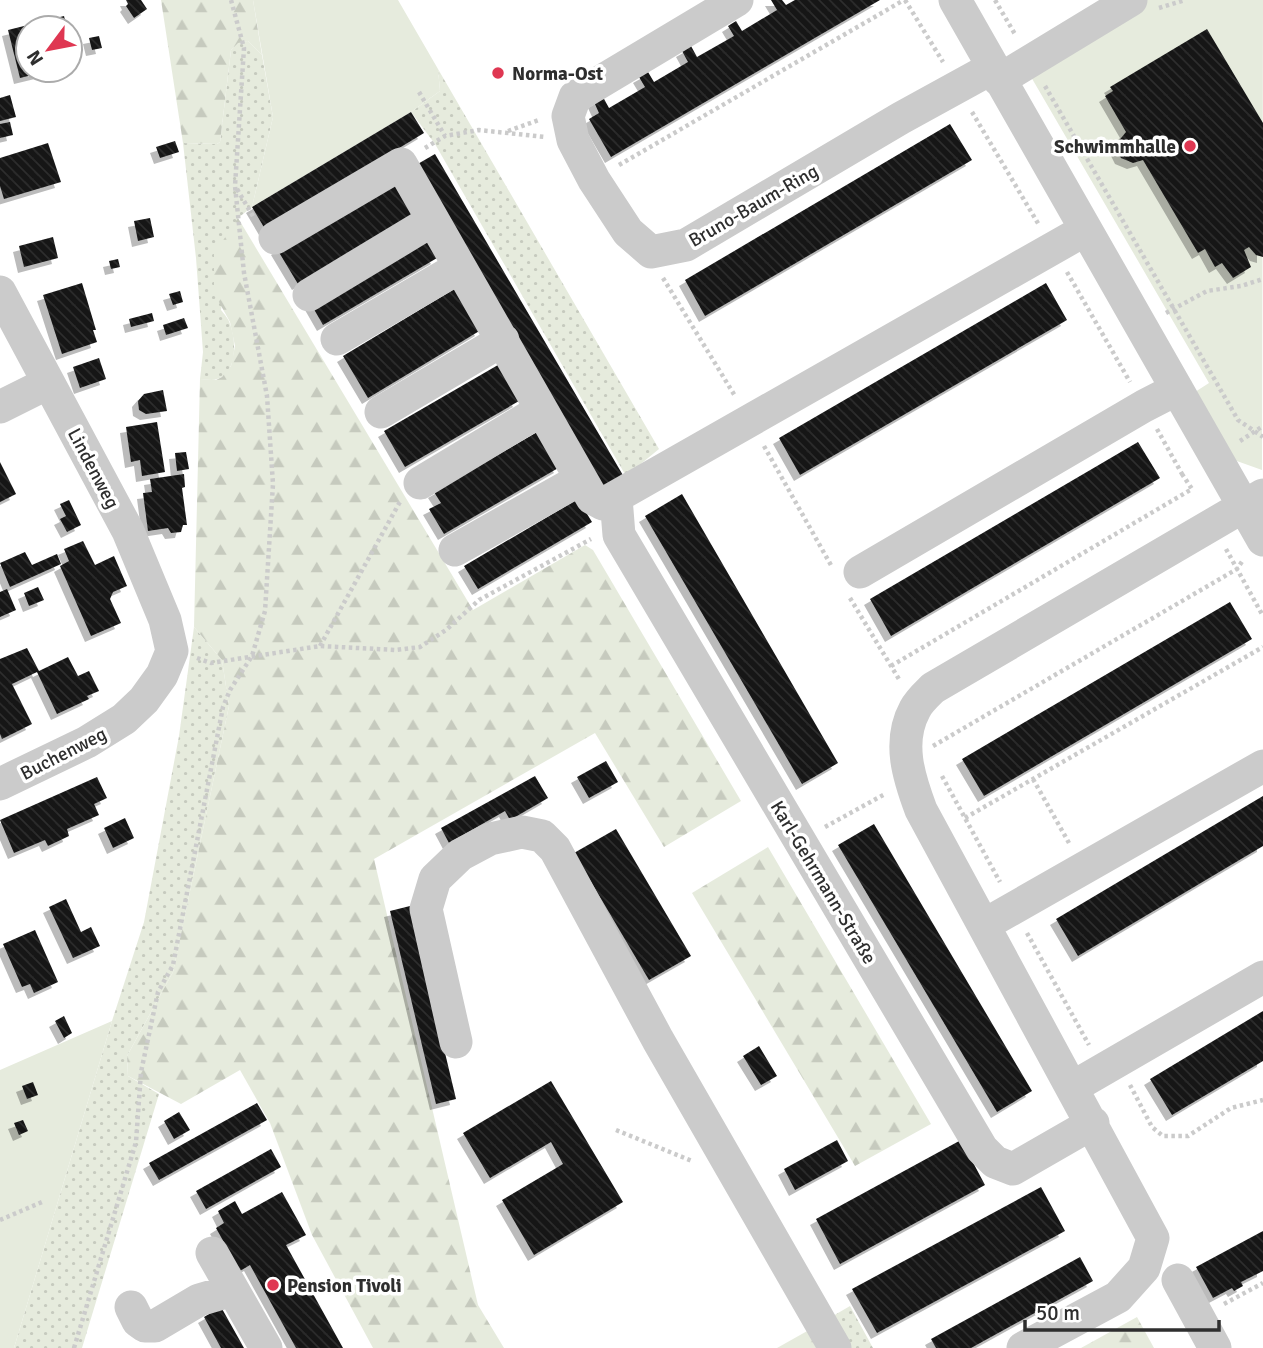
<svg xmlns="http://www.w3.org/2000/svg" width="1263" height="1348" viewBox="0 0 1263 1348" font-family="Signika,sans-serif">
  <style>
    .grass { fill: url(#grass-dots) }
    .forest { fill: url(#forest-firs) }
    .green { fill: #e6ebdd }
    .building { fill: url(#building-back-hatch); filter: url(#shadow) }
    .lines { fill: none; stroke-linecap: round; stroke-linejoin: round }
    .path { stroke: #cbcbcb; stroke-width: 4.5; stroke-dasharray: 3.5 3.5; stroke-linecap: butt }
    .minor { stroke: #cbcbcb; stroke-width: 33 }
    .poi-dot { fill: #df3752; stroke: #fff; stroke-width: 2.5 }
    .labels { text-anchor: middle; stroke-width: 7; stroke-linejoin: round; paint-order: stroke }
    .poi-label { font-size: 19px; font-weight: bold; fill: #2e2e2e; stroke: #fff; text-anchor: start }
    .street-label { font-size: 19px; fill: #2e2e2e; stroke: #fff }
  </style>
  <defs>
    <pattern id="grass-dots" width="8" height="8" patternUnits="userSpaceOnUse" patternTransform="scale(1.75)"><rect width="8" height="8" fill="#e6ebdd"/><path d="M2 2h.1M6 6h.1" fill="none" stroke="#c6cabe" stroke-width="1.8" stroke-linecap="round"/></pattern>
    <pattern id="forest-firs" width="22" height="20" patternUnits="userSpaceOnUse" patternTransform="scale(1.75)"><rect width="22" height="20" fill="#e6ebdd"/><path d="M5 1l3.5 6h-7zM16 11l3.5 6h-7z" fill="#c6cabe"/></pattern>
    <pattern id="building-back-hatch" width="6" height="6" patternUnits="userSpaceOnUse" patternTransform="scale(1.75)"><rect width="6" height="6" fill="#151515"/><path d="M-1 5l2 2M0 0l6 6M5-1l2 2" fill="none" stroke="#2f2f2f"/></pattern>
    <filter id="shadow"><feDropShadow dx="-6" dy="6" stdDeviation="0" flood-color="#0004"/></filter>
  </defs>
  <rect width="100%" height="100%" fill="#fff"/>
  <path class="grass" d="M248 41 262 55 273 117 252 207 238 218 221 310C224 314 229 319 230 324 236 339 238 373 217 379 212 381 205 379 200 379L203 352 196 258 183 143 217 144 220 142 231 50 238 42Z
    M438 69 659 449 626 476 435 144 411 112 440 91Z
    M194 627 222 660 229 706 173 972 127 1056 128 1076 159 1094 82 1348H14L112 1021 144 922 179 736Z
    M850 1306 873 1348H819L809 1330Z"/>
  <path class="forest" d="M161 0H253L262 55 248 41 238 43 231 50 220 142 217 144 183 143Z
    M238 218 473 610 585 545 593 550 741 801 664 847 595 733 374 859 478 1305 504 1348H373L312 1235 270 1123 240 1070 181 1104 128 1076 127 1056 173 972 229 706 222 660 194 627 200 379 216 380 222 377 231 366 235 346 230 322 214 293V254Z
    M768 847 931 1124 855 1166 692 893Z
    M1137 1317 1154 1348H1081Z
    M809 1330 819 1348H777Z"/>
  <path class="green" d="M253 0H398L438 69 440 91 411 112 252 207 273 117Z
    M1142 0H1263L1262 470 1234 460 1195 392 1209 383 1027 70Z
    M112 1021 14 1348H0V1070Z"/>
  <path class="building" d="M126 0H141L147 9 134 18 126 6 128 4Z
    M771 0H782L786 5 795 0H880L611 157 589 119 599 113 594 102 603 97 609 108 645 87 639 77 648 72 654 82 688 62 682 51 691 46 697 57 734 36 728 26 736 21 742 31 777 10Z
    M64 16 67 28H28V70L49 71 20 78 8 30Z
    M1207 29 1263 123V257L1256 255 1249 247 1244 250 1251 267 1233 278 1222 263 1215 267 1205 249 1198 253 1143 160 1133 163 1121 158 1117 150V143L1126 132 1105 96 1113 91 1110 87Z
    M99 36 102 48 92 50 89 38Z
    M10 95 16 117 0 121V98Z
    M411 112 424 133 265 229 252 207Z
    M10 122 13 135 0 138V124Z
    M950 124 972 160 705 316 685 280Z
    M175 141 179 152 160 158 156 147Z
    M48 143 61 182 4 199 0 186V158Z
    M435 154 624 477 604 488 416 165Z
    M394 179 414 214 298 284 277 249Z
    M150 218 154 237 138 241 134 221Z
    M53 237 58 258 24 267 19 246Z
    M425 238 437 258 323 325 311 304Z
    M118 259 120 267 111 269 109 261Z
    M82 283 96 330H93L97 342 62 354 43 295Z
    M1046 283 1067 320 800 475 779 438Z
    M456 288 481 330 368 398 343 356Z
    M180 291 183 302 173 305 169 294Z
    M152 313 154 321 131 327 129 319Z
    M184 318 188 328 166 335 163 325Z
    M99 358 106 379 80 388 73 367Z
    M498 365 519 401 405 467 384 431Z
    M163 390 167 411 146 414 139 410 138 401 144 394Z
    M157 422 165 472 142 476 140 460 131 462 126 427Z
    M539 431 560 467 444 534 429 509 441 503 434 492Z
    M1138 442 1160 478 891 636 870 599Z
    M186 452 189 469 177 471 175 453Z
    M0 462 16 494 0 502Z
    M184 474 185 487 182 488 187 525H183L181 532 171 533 168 528 148 531 143 493 152 492 150 479Z
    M682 494 838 763 802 784 645 516Z
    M578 499 592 522 478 589 464 566Z
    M69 500 81 525 67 532 60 519 66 516 60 504Z
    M83 541 95 565 114 556 127 586 113 592 110 599 121 623 91 636 60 566 69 561 64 549Z
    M25 552 32 565 57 554 61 564 10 587 0 563Z
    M38 587 44 600 29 606 24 593Z
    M7 589 16 610 0 617V592Z
    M1230 602 1252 639 984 796 962 759Z
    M27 648 39 671 68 657 78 676 89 671 99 691 87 696 89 699 57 714 37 672 12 684 32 724 2 739 0 734V659Z
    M606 761 618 782 589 798 577 777Z
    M535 776 548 798 510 820 505 811 449 843 441 828Z
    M97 777 107 798 94 804 99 815 67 829 69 836 48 846 45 840 14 853 0 820Z
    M1263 796V846L1078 956 1056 919Z
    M125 818 134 838 113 848 104 828Z
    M874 824 1032 1091 997 1112 838 845Z
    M616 829 691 956 649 980 574 853Z
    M66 899 81 932 91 927 100 946 73 958 49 907Z
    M410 906 456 1099 436 1104 390 911Z
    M35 930 58 982 34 993 30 984 22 987 3 944Z
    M1263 1011V1061L1172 1115 1150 1079Z
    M64 1016 72 1033 64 1038 55 1021Z
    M759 1046 777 1076 761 1085 743 1056Z
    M551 1081 623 1202 534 1255 502 1200 563 1164 551 1142 490 1178 463 1133Z
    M33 1082 38 1095 27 1099 22 1086Z
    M257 1103 267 1120 159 1180 149 1163Z
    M179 1112 190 1130 174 1139 164 1121Z
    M23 1120 28 1131 19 1135 14 1123Z
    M837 1140 848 1161 795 1190 784 1169Z
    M961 1140 985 1185 840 1264 816 1219Z
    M271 1149 281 1167 206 1209 196 1191Z
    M1041 1187 1065 1231 877 1333 852 1289Z
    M282 1192 306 1235 286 1245 343 1348H296L250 1265 240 1271 216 1228 224 1223 218 1211 235 1201 242 1214Z
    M1263 1231V1271L1241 1282 1243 1286 1234 1291 1232 1288 1213 1298 1196 1267Z
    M1080 1257 1093 1281 971 1348H936L931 1339Z
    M221 1307 244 1348H221L204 1317Z"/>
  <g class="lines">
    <path class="path" d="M905 0 943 62
      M995 0 1016 36
      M1159 8 1185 0
      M1045 86 1238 420 1263 437
      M419 92 445 136
      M972 112 1039 225
      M508 131 539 120
      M425 148 445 136 479 130 545 137
      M619 165 904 0
      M237 189 254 218
      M1067 272 1130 382
      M663 278 735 396
      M1166 313 1207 291 1241 286 1263 279
      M1157 429 1182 474
      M1240 441 1263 426
      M764 446 832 567
      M1226 549 1263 616
      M850 598 900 681
      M320 646 401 500
      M197 658 211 663 320 646 396 650 420 647 446 630 479 600 591 539
      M891 666 1192 489 1182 474 1184 473
      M933 746 1237 569 1243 560
      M942 776 1000 882
      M1033 779 1069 843
      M965 818 1263 647
      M825 827 885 794
      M1027 933 1089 1045
      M1130 1085 1152 1127 1163 1136H1188L1231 1108 1263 1100
      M616 1130 692 1161
      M0 1220 42 1202
      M1224 1304 1263 1283
      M74 1348 136 1142 141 1072 158 992 173 965 223 707 230 690 252 656 265 611 273 484 267 396 244 273 235 186 244 48 231 0"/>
    <path class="minor" d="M737 0 575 97 568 116 573 140 594 180 628 232 651 252 686 245 901 118 992 68
      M955 0 1263 540
      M999 80 1131 0
      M275 238 401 164 592 498 603 504 1085 230
      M0 292 128 531 165 620 172 651 162 675 144 700 124 719 87 742 0 784
      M309 295 433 220
      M337 339 460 267
      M0 407 48 383
      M381 412 503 340
      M420 483 541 410
      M616 498 619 535 982 1149 995 1162 1013 1169 1093 1123
      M455 550 581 479
      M860 572 1144 406 1177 389
      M984 925 1263 766
      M456 1042 426 909 435 879 460 855 490 839 522 832 542 836 555 849 658 1040 835 1348
      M1073 1087 1263 977
      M212 1253 266 1348
      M1178 1280 1215 1348
      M131 1307 138 1321 145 1326H155L199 1300 233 1290
      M1023 1348 1118 1297 1144 1268 1153 1238 921 810C909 778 897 742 915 709 919 701 927 694 933 688L1263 495"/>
  </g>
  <g class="poi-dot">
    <circle cx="498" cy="73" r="7"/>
    <circle cx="1190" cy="146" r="7"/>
    <circle cx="273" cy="1285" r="7"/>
  </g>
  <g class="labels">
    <g class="poi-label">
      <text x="512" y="80">Norma-Ost</text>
      <text x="1176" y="153" text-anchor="end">Schwimmhalle</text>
      <text x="287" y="1292">Pension Tivoli</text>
    </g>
    <g class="street-label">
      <text transform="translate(753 205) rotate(-30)" y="7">Bruno-Baum-Ring</text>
      <text transform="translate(94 468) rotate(62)" y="7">Lindenweg</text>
      <text transform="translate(63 753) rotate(-27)" y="7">Buchenweg</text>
      <text transform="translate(824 882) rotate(59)" y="7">Karl-Gehrmann-Straße</text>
    </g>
  </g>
  <g transform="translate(49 49) rotate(238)"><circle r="33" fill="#ffffff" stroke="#ababab" stroke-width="2"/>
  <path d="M0-5L12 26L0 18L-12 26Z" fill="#df3752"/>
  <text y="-10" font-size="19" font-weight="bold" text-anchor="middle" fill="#2e2e2e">N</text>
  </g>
  <path d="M1025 1320v10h194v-10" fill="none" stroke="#2e2e2e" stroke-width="3.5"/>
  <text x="1036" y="1320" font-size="21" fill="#2e2e2e" stroke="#ffffff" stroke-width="5" paint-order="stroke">50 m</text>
</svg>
